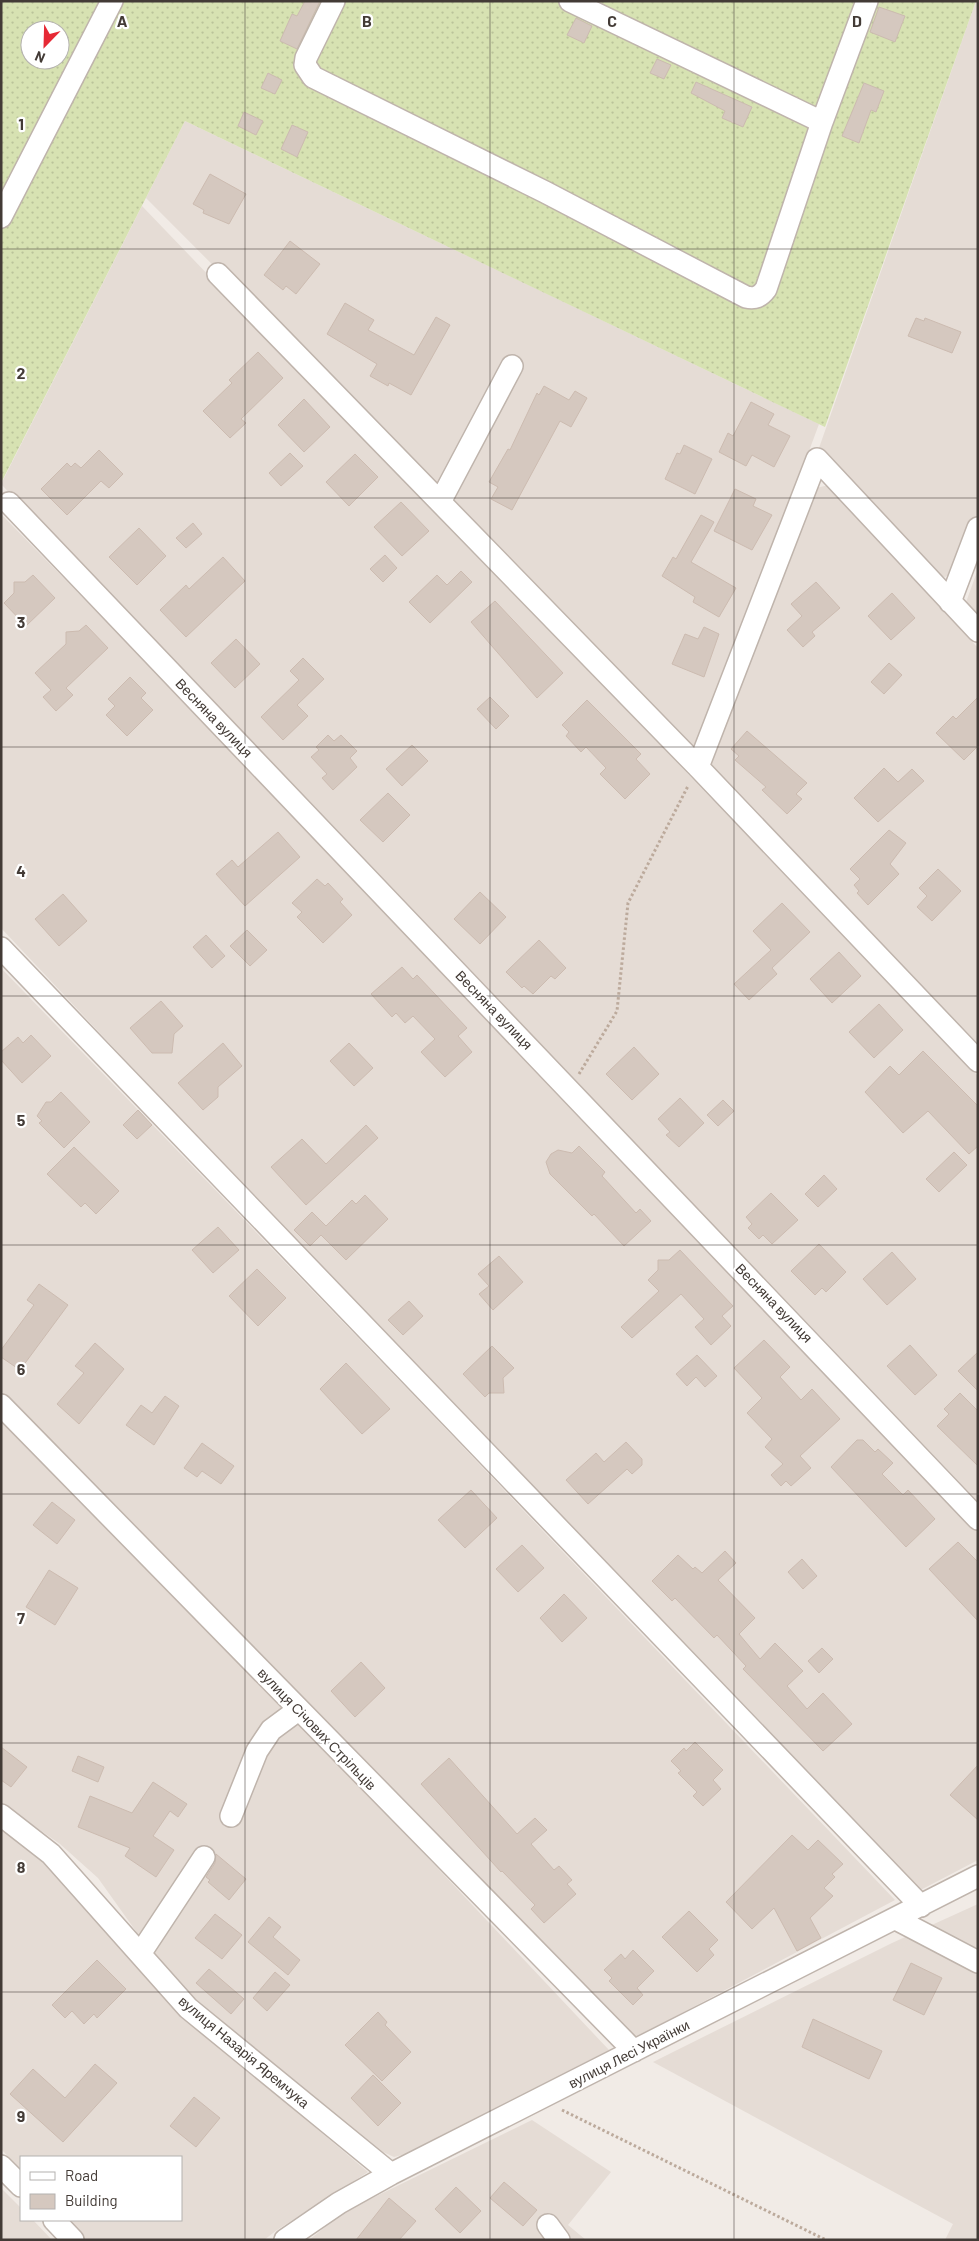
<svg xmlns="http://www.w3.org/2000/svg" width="979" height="2241" viewBox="0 0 979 2241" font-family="Barlow,sans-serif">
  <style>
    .residential { fill: #e5dcd5 }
    .grass { fill: url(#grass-dots); fill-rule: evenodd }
    .building { fill: #d5c8bf; stroke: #ccbbb0 }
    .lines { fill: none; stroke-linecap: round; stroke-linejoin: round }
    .minor-casing { stroke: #bfb4ac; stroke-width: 24 }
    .path { stroke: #bcaa9c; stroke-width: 3; stroke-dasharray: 2.5 2.5; stroke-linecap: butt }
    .minor { stroke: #fff; stroke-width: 21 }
    .grid { fill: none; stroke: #433b36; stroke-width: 1; stroke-opacity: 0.55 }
    .labels { text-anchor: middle; stroke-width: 4.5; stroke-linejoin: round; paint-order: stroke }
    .street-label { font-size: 14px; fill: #433b36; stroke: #fff }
    .grid-label { font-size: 16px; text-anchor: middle; font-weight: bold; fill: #433b36; stroke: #fff; stroke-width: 4.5; stroke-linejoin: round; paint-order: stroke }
  </style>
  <defs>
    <pattern id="grass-dots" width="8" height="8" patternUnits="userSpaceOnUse" patternTransform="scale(1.25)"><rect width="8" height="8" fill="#d7e2b2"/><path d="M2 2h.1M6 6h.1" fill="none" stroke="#bac39a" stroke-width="1.8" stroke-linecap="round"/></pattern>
  </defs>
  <rect width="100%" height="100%" fill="#f1ebe6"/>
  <path class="residential" d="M976 1 978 513 955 572 945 577 934 574 819 448Z
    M185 121 819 424 698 752 146 198Z
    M142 206 978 1076V1506L1 484Z
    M829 485 978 648V1049L709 766 816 488Z
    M1 514 310 830 978 1531V1860L911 1895 1 928Z
    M978 569V618L965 605Z
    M1 968 421 1403 895 1900 627 2042 1 1391Z
    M1 1412 282 1703 609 2050 410 2153 394 2157 370 2146 194 2002 150 1951 98 1878 60 1844 1 1803Z
    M1 1823 46 1855 181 2014 368 2172 277 2230 264 2240H85L67 2220H181V2157H21V2170L1 2149Z
    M978 1904V2240H945L953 2224 653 2062 892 1943Z
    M532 2120 611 2172 568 2225 586 2240H309L344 2212Z
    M1 2188 21 2208V2220H33L52 2240H1Z"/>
  <path class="grass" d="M1 1H976L825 427 185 121 1 483ZM30 30H60V60H30Z"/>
  <path class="building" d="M305 1H320L297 49 280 41 292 14 297 16Z
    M879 7 905 16 895 42 870 32Z
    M576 18 592 26 584 43 567 35Z
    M657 59 671 65 664 79 650 73Z
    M268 73 282 80 275 94 261 88Z
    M696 82 752 107 743 127 722 118 725 111 691 93Z
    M864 83 884 91 876 112 871 110 859 143 842 136Z
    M244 112 263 121 256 135 238 126Z
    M292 125 308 132 297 157 281 149Z
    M210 174 246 194 229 224 203 213 204 210 193 204Z
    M290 241 320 264 296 294 286 286 283 290 264 275Z
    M345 303 374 320 368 330 414 355 436 317 450 325 411 395 389 383 388 386 370 376 377 364 327 334Z
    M916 318 924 321 925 318 961 332 952 353 908 336Z
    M258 352 283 378 241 419 246 423 230 438 203 411 232 383 229 380Z
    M544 386 569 400 575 391 587 398 571 427 560 421 512 510 491 499 498 487 489 482 508 449 510 450 537 393 539 395Z
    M304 399 330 427 304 452 278 425Z
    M751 402 774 414 768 425 790 436 774 467 752 455 746 466 719 452 728 433 733 436Z
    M684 445 712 459 695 494 665 479 677 453 680 454Z
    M99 450 123 474 109 488 101 481 67 515 41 489 67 463 71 467 75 463 81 468Z
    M290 453 303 466 281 486 269 473Z
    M355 454 378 477 349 506 326 482Z
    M735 489 756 499 753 506 772 515 752 550 714 531Z
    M401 502 429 531 402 556 374 527Z
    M701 515 714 522 691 562 736 588 719 617 693 602 695 597 662 576 673 557 676 559Z
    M193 523 202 534 186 548 176 538Z
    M139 528 166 556 137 585 109 557Z
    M385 555 397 568 383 582 370 569Z
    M223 557 245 581 186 637 160 610 186 585 189 589Z
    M461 571 472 582 430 623 409 602 437 575 447 585Z
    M33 575 55 598 26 626 4 603 14 593V582H25Z
    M816 582 840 608 812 632 815 636 803 647 787 630 802 616 791 604Z
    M892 593 915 618 891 640 868 616Z
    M495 601 563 673 537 698 471 622Z
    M86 625 108 648 66 688 73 695 56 711 43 697 51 690 35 673 66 644V632L79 631Z
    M704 627 719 634 704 677 672 664 685 634 698 639Z
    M236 639 260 664 235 688 211 663Z
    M303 658 324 679 297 705 308 716 283 740 261 717 299 680 290 671Z
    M889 663 902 675 884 694 871 682Z
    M130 677 146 693 141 698 153 710 127 736 106 715 115 706 108 699Z
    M490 697 509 716 496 729 477 709Z
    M978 697V746L964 760 936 733 953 716 956 719Z
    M587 700 641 754 636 759 650 774 625 799 600 774 606 768 586 747 581 752 566 736 569 732 562 725Z
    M747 731 807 783 796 794 802 799 787 814 762 790 766 787 735 760 739 756 731 749Z
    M328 735 334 741 341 735 357 751 350 758 357 767 333 790 322 778 327 774 311 757 319 750 316 747Z
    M412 745 428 761 402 786 386 769Z
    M884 768 898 782 912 769 924 781 878 822 854 798Z
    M388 793 410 815 383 842 360 820Z
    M889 830 906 843 890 864 899 874 868 905 857 893 859 891 854 885 860 879 850 869Z
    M278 832 300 857 245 906 216 874 232 860 238 867Z
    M938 869 961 891 932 921 917 907 927 896 919 888Z
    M317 879 325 886 328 883 343 899 340 902 352 915 323 943 297 917 302 912 292 903Z
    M480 892 506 917 480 944 454 919Z
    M63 894 87 921 59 946 35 919Z
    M782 903 810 932 772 968 777 974 749 1000 734 984 771 950 753 931Z
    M247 930 267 950 250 966 230 946Z
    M206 935 225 956 212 968 193 947Z
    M539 940 566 968 555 979 551 976 533 994 524 986 522 988 506 972Z
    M839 952 861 976 832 1003 810 979Z
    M402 967 413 979 417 975 467 1028 458 1036 472 1052 445 1077 421 1052 435 1039 413 1016 405 1023 396 1013 392 1017 371 994Z
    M161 1001 183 1026 174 1034 172 1053H152L130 1028Z
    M879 1004 903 1030 874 1058 849 1032Z
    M31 1035 51 1056 22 1083 1 1060V1052L18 1037 23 1043Z
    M223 1043 242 1066 218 1087V1097L203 1110 178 1083Z
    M349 1043 373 1068 354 1086 330 1061Z
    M634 1047 659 1074 632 1100 606 1074Z
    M923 1051 978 1106V1146L969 1154 928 1111 903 1133 865 1092 890 1066 899 1075Z
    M61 1092 90 1122 64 1148 39 1123 42 1121 37 1116 46 1102H51Z
    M680 1098 704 1123 679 1147 666 1135 670 1132 658 1119Z
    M723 1100 734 1111 718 1126 707 1115Z
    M138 1110 152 1125 137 1139 123 1125Z
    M366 1125 378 1138 306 1205 271 1167 302 1139 326 1164Z
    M579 1146 605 1172 602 1176 636 1213 640 1209 651 1221 624 1246 594 1214 592 1216 550 1174 546 1162 551 1154 558 1150 572 1153Z
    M74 1147 119 1191 96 1214 85 1203 81 1207 47 1174Z
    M954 1152 967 1165 939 1192 926 1179Z
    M824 1175 837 1189 818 1207 805 1194Z
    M771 1193 798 1220 772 1244 763 1235 759 1239 748 1228 752 1224 746 1217Z
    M365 1195 388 1219 346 1260 321 1235 310 1246 294 1230 312 1212 326 1226 352 1200 356 1204Z
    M218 1227 239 1250 213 1273 192 1250Z
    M819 1244 846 1272 826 1292 822 1288 815 1295 791 1271Z
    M680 1250 733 1306 722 1316 731 1326 711 1345 695 1327 704 1319 681 1294 632 1338 621 1327 659 1291 648 1280 658 1270V1260H669Z
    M892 1252 916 1279 887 1305 863 1279Z
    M499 1256 523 1282 493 1310 479 1294 489 1286 478 1274Z
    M257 1269 286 1298 258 1326 229 1296Z
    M39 1284 68 1305 20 1370 1 1357V1350L34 1305 27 1300Z
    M409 1301 423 1316 403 1335 388 1320Z
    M764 1340 790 1367 780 1377 801 1400 812 1389 840 1419 800 1456 811 1468 791 1486 786 1481 781 1486 771 1475 783 1464 765 1447 772 1439 747 1413 762 1398 734 1368Z
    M95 1343 124 1369 79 1424 57 1404 84 1373 75 1366Z
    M910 1345 937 1375 915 1395 887 1366Z
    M492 1346 514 1368 503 1378 504 1393H489L485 1397 463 1374Z
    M978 1352V1391L958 1371Z
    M697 1355 717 1376 705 1387 696 1377 687 1386 676 1374Z
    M346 1363 390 1409 362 1434 320 1389Z
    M960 1393 978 1411V1466L937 1426 949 1414 944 1409Z
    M165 1396 179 1406 154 1445 126 1425 141 1405 152 1413Z
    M857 1440H863L875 1452 878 1449 893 1463 882 1474 903 1495 908 1490 935 1519 906 1547 831 1467Z
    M626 1442 642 1459V1465L632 1474 627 1469 588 1504 566 1480 596 1453 604 1462Z
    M202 1443 234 1466 221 1484 202 1471 197 1477 184 1468Z
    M471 1490 497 1518 465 1548 438 1520Z
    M52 1502 75 1520 57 1544 33 1525Z
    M958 1542 978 1562V1621L929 1569Z
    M522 1545 544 1568 518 1592 496 1569Z
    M725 1551 736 1563 718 1580 755 1618 739 1634 760 1659 775 1643 803 1671 787 1686 807 1709 823 1693 852 1724 823 1751 743 1669 746 1666 717 1635 714 1638 675 1598 672 1601 652 1581 678 1555 693 1569 695 1567 702 1573Z
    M802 1559 817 1576 803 1589 788 1572Z
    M49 1570 78 1588 55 1625 26 1607Z
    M564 1594 587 1618 562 1642 540 1618Z
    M822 1648 833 1659 819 1673 808 1661Z
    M361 1662 385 1688 355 1717 331 1691Z
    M695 1742 723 1770 713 1780 721 1789 703 1806 693 1796 697 1792 678 1773 681 1771 671 1761 684 1748 686 1751Z
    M1 1747 27 1767 11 1787 1 1780Z
    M78 1756 104 1767 98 1782 72 1771Z
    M449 1758 517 1834 535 1818 547 1830 531 1844 554 1870 559 1866 572 1880 567 1884 576 1894 544 1923 531 1909 535 1905 502 1871 501 1872 421 1784Z
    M978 1765V1820L950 1795Z
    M153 1782 187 1804 178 1817 170 1811 153 1836 174 1850 156 1877 125 1856 130 1848 78 1827 90 1796 132 1813Z
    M792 1835 808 1850 818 1840 843 1864 832 1874 835 1877 824 1888 833 1896 810 1918 821 1938 797 1951 774 1908 752 1929 726 1902Z
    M216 1854 246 1879 229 1900 208 1882 210 1880 206 1877 215 1863Z
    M689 1911 718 1940 709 1949 714 1955 697 1972 662 1937Z
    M215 1914 242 1935 222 1959 195 1938Z
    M269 1917 281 1927 273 1937 300 1960 288 1975 248 1942Z
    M633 1950 654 1971 637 1988 643 1995 633 2005 609 1981 612 1978 604 1970 621 1954 625 1959Z
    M97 1960 126 1989 97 2018 94 2014 84 2024 72 2011 65 2018 52 2005Z
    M911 1963 942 1978 924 2015 893 2000Z
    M209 1969 244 1999 231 2014 196 1983Z
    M275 1972 290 1985 267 2011 253 1998Z
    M378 2012 387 2022 385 2025 411 2052 382 2081 345 2045Z
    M813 2019 882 2051 869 2079 802 2047Z
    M95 2064 117 2083 63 2142 10 2094 33 2069 65 2098Z
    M373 2075 401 2103 378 2126 351 2098Z
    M194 2097 220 2118 196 2147 170 2126Z
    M504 2182 537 2210 523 2226 490 2198Z
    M456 2187 481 2211 460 2233 435 2209Z
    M389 2198 416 2221 399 2240H356Z"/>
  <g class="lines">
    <g class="minor-casing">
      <path id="minor" d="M334 1 306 58 305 65 313 77 545 192 746 297C755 299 760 297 766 289L822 122 867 1
        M570 1 822 122
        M1 217 112 1
        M218 274 698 767 978 1061
        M440 502 512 366
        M9 503 978 1519
        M950 602 978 528
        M698 767 817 459 978 631
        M1 948 921 1906
        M1 1405 634 2051
        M1 1815 51 1854 188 2008 391 2174
        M231 1816 257 1751 271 1730 298 1710
        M896 1919 978 1962
        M140 1954 204 1857
        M1 2166 21 2186
        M54 2220 73 2240
        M548 2225 559 2240
        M285 2240 339 2203 391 2174 978 1876"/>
    </g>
    <path class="path" d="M579 1074 617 1011 628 903 688 786
      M562 2110 826 2240"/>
    <use href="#minor" class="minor"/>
  </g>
  <path class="grid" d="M245 1V2240M490 1V2240M734 1V2240M1 249H978M1 498H978M1 747H978M1 996H978M1 1245H978M1 1494H978M1 1743H978M1 1992H978"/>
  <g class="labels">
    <g class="street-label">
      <text transform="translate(214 718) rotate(46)" y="5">Весняна вулиця</text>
      <text transform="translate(494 1010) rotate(46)" y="5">Весняна вулиця</text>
      <text transform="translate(774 1303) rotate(46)" y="5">Весняна вулиця</text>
      <text transform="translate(317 1729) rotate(46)" y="5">вулиця Січових Стрільців</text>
      <text transform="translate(244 2052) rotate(40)" y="5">вулиця Назарія Яремчука</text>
      <text transform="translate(629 2054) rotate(-27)" y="5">вулиця Лесі Українки</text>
    </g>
  </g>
  <g class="grid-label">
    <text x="122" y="27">A</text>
    <text x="367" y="27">B</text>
    <text x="612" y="27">C</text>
    <text x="857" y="27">D</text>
    <text x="21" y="130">1</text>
    <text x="21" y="379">2</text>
    <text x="21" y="628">3</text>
    <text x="21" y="877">4</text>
    <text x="21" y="1126">5</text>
    <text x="21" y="1375">6</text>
    <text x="21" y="1624">7</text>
    <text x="21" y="1873">8</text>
    <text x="21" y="2122">9</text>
  </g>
  <rect width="979" height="2241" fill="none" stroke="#433b36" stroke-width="5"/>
  <rect x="20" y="2156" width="162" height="65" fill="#ffffff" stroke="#b4b1af"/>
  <rect x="30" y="2172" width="25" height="8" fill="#ffffff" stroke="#b4b1af"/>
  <text x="65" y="2181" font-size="15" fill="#433b36">Road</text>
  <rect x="30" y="2194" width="25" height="15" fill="#d5c8bf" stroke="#b4b1af"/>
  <text x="65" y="2206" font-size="15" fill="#433b36">Building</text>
  <g transform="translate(45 45) rotate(203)"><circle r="24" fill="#ffffff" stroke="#b4b1af"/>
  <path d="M0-4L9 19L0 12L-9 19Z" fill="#e62935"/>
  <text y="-8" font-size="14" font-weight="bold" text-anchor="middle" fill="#433b36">N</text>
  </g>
</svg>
